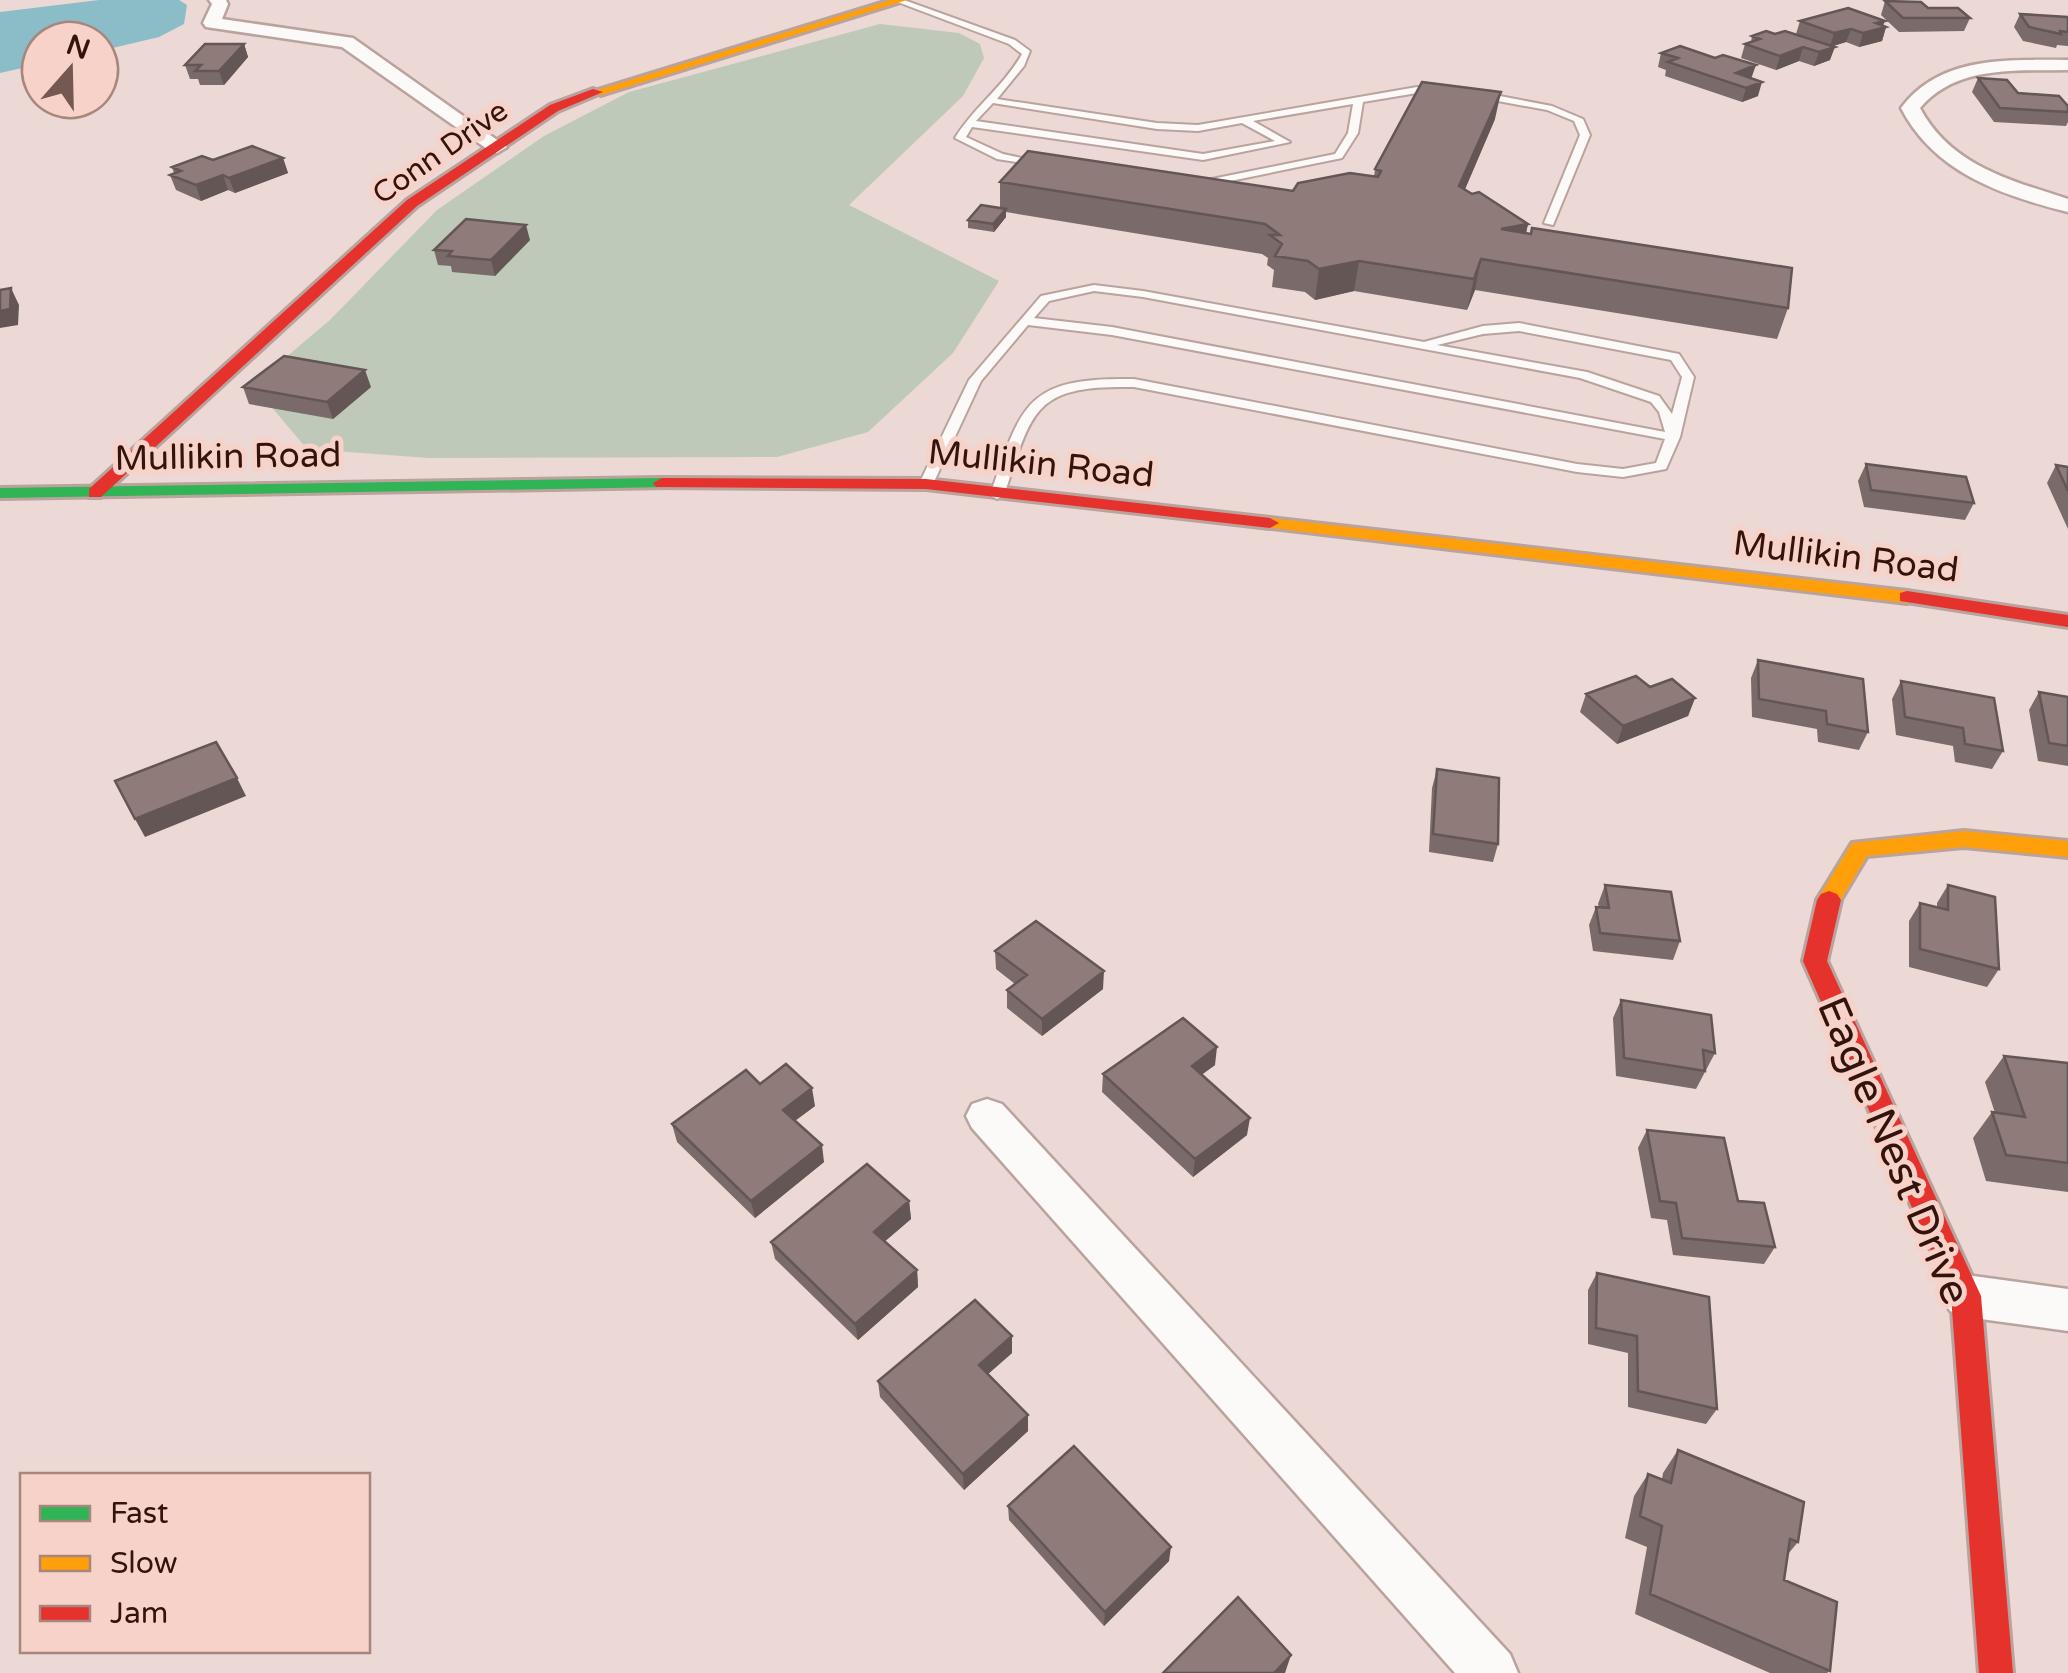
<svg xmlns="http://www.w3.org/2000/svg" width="2068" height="1673" viewBox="0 0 2068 1673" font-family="'Varela Round',sans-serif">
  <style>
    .green { fill: #bec9b9 }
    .water { fill: #8bbdc8 }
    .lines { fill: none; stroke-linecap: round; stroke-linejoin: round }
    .lane-casing { stroke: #baa29d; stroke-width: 4 }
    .street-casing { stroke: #baa29d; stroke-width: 5 }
    .fast-casing { stroke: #baa29d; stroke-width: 6 }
    .slow-casing { stroke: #baa29d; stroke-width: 6 }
    .jam-casing { stroke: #baa29d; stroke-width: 6 }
    .lane { fill: #fcf9f9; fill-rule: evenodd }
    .street { fill: #fcf9f9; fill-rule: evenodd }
    .fast { fill: #30b455; fill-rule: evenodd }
    .slow { fill: #ff9f0a; fill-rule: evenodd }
    .jam { fill: #e5322d; fill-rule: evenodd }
    .wall { fill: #7a6a69 }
    .shaded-wall { fill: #635655 }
    .building { fill: #8e7b7a; stroke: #635655; stroke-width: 2.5 }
    .labels { text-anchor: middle; stroke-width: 10; stroke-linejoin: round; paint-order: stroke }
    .far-street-label { font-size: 30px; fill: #33130b; stroke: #f7d2c9 }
    .street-label { font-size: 35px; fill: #33130b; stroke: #f7d2c9 }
    .near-street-label { font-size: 42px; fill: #33130b; stroke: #f7d2c9 }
  </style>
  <rect width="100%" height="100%" fill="#ecd8d4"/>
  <path class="green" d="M880 24 959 33 980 44 984 58 963 96 849 205 999 281 953 353 868 432 777 457 429 458 307 449 253 385 330 320 437 210 544 136 629 92Z"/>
  <path class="water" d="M99 0H179L187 5 184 24 159 37 100 51V40H40V64L0 73V12Z"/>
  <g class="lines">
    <g class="lane-casing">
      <path id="lane" d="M904 0 1015 40 1030 51 1024 66 997 99 1157 123 1198 125 1417 87 1443 92 1438 95 1417 93 1363 102 1358 133 1342 158 1206 186 1201 183 1202 181 1335 154 1348 133 1353 104 1253 121 1290 142 1203 160 972 127 966 137 1003 154 1046 163 1041 166 997 159 955 138C972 109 1004 86 1022 54L1009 44 895 1ZM993 103 1157 129 1198 131 1242 123 1275 141 1203 154 976 121Z
        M1479 92 1552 106 1583 119 1590 135 1553 225 1544 223 1580 135 1574 121 1547 110 1476 97V93Z
        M1094 285 1143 291 1424 342 1483 326 1519 323 1679 354 1694 377 1680 437 1666 469 1623 477 1577 472 1134 387C1033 385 1033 409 1004 495L997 499 990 495C1022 403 1026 377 1134 379L1577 464 1623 469 1656 463 1665 439 1112 335 1028 325 981 381 933 484 931 487H921L919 484 969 380 1041 296ZM1094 291 1143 297 1580 378 1651 402 1659 412 1665 432 1112 327 1034 318 1049 301ZM1519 331 1671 360 1682 377 1672 414 1659 396 1587 372 1437 345 1483 334Z"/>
    </g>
    <g class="street-casing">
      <path id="street" d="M209 0H226L228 4 222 19 353 38 507 147 497 153 490 151 342 47 206 27 203 23 212 4Z
        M2068 60V70C2016 71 1956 65 1920 108 1951 166 2010 180 2068 199V212C2000 195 1934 172 1901 108 1940 55 2008 60 2068 60Z
        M987 1099 1002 1104 1510 1654 1518 1673H1455L972 1128 966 1116 972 1104Z
        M1966 1275 2068 1289V1331L1966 1317 1950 1311 1943 1296 1950 1281Z"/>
    </g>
    <g class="fast-casing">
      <path id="fast" d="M662 478 671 483 668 487 0 498V488Z"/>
    </g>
    <g class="slow-casing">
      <path id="slow" d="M891 0H907L601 95 591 92Z
        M1270 518 1907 591 1917 597 1907 603 1264 527 1261 523Z
        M1964 831 2068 841V857L1964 847 1867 856 1837 906H1821L1817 900 1852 843Z"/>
    </g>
    <g class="jam-casing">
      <path id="jam" d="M593 89 603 92 558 111 417 206 101 497H89V489L407 200 550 105Z
        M662 478 926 479 1270 518 1279 523 1270 528 926 489 656 487 653 483Z
        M1907 591 2068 615V627L1900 601V593Z
        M1829 891 1837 894 1841 900 1827 961 1981 1296 2013 1673H1979L1951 1296 1803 961 1817 900 1821 894Z"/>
    </g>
    <use href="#lane" class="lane"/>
    <use href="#street" class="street"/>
    <use href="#fast" class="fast"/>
    <use href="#slow" class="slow"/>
    <use href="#jam" class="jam"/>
  </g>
  <path class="wall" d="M1885 1 1928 8 1970 18 1964 31 1899 32 1881 15Z
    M2020 14 2068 17V46L2057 45 2056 48 2023 41 2014 27Z
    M1800 21 1883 26 1886 27 1882 41 1859 47 1846 42 1833 46 1830 60 1814 66 1799 61 1776 70 1741 58 1745 44 1751 42 1752 36 1796 34Z
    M244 44 248 57 224 85H200L198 79H190L185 65Z
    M1661 53 1752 78 1758 96 1742 102 1665 76 1666 70 1658 67Z
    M1978 78 2018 93 2068 106V122L2066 126 1994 122 1972 92Z
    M1495 119 1465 189 1528 224 1526 233 1788 308 1777 339 1475 290 1467 310 1354 291 1315 300 1305 292 1272 287 1274 270 1267 265 1268 258 1262 254 1006 212V217L994 232 968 228V220L1000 208V182L1293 191 1374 177 1375 169Z
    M283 158 288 173 235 193 228 190 201 201 176 190 170 175 174 173 172 167 213 160Z
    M530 240 495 276 452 272 451 266 438 265 434 250Z
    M243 387H371L333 419 249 404Z
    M1866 464 1974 503 1965 520 1864 507 1858 481Z
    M2056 465 2068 467V529L2047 483Z
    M1758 660 1868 732 1859 750 1818 742 1817 729 1752 717 1751 678Z
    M1901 681 2003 751 1992 769 1955 762 1953 746 1896 735 1892 699Z
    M1650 687 1695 698 1688 716 1617 744 1580 712 1586 694Z
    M2039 692 2068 697V766L2038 761 2029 710Z
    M1437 769 1498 844 1493 862 1429 852 1432 788Z
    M1605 885 1680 941 1673 960 1593 951 1589 925 1596 907H1599L1598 904Z
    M1948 885 1999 969 1987 987 1909 967V921L1920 903 1937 908V903Z
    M995 951 1103 989 1042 1036 1007 1008V990L1015 984 996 969Z
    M1621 1000 1715 1053 1696 1089 1616 1076 1613 1018Z
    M2004 1056 2068 1063V1192L1986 1181 1973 1138 1992 1112 1995 1113 1985 1082Z
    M1215 1065 1201 1075 1247 1135 1193 1177 1102 1092 1103 1074Z
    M760 1084 815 1106 795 1121 824 1162 755 1218 677 1142 672 1124Z
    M1647 1130 1738 1201 1775 1247 1764 1264 1673 1255 1667 1220 1651 1218 1638 1148Z
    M909 1201 911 1219 885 1241 917 1270 918 1287 858 1340 775 1259 771 1242Z
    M1597 1273 1717 1409 1706 1424 1628 1407V1353L1588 1344V1290Z
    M1012 1353 988 1374 1028 1431 964 1490 880 1397 878 1381Z
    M1678 1450 1798 1542 1788 1554 1784 1580 1830 1671 1827 1673H1770L1635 1614 1647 1547 1625 1538 1634 1496 1648 1474 1662 1479 1663 1473Z
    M1008 1506 1169 1561 1104 1626 1009 1520Z"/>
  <path class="shaded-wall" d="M1885 21 1882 28 1886 27 1882 41 1859 47 1863 33 1876 23Z
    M1851 29 1846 42 1830 47 1834 33Z
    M244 44 248 57 224 85 219 71Z
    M1803 47 1799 61 1776 70 1780 56Z
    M1835 47 1830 60 1814 66 1819 52Z
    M1756 65 1751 79 1736 73Z
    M1762 82 1758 96 1742 102 1746 88Z
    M1501 92 1495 119 1454 215 1459 186Z
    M283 158 288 173 235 193 229 178Z
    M223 175 228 190 201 201 196 185Z
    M1006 209V217L994 232 993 224Z
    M1528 224 1521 254 1501 229Z
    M526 225 530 240 495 276 491 260Z
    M1481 259 1475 290 1467 310 1474 279Z
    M1359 261 1354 291 1315 300 1319 269Z
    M11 288 19 305 18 325 0 328V311Z
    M365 370 371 387 333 419 327 402Z
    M1695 698 1688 716 1617 744 1623 726Z
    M237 778 246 796 145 837 135 819Z
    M1104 971 1103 989 1042 1036V1019Z
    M1217 1047 1215 1065 1189 1084 1192 1066Z
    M812 1088 815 1106 786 1127 783 1110Z
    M1250 1118 1247 1135 1193 1177 1195 1159Z
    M822 1145 824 1162 755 1218 751 1201Z
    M909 1201 911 1219 876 1249 874 1232Z
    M917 1270 918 1287 858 1340 855 1324Z
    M1012 1336V1353L980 1381 979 1365Z
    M1028 1415V1431L964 1490 963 1474Z
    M1171 1547 1169 1561 1104 1626 1105 1612Z
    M1291 1655 1285 1673H1274Z"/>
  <path class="building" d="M1885 1 1921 2 1928 8H1958L1970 18H1903Z
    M1848 8 1885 21 1876 23 1886 27 1863 33 1851 29 1834 33 1800 21Z
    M2020 14 2068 17V32L2060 31 2061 34 2029 27Z
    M1766 31 1775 34 1785 31 1835 47 1819 52 1803 47 1780 56 1745 44 1760 39 1752 36Z
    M205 44H244L219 71H195L201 65H185Z
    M1680 46 1715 58 1723 55 1756 65 1736 73 1762 82 1746 88 1668 62 1678 58 1661 53Z
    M1978 78 2007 80 2018 93 2059 96 2068 106V112L2000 108Z
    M1422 82 1501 92 1459 186 1472 194 1479 192 1528 224 1501 229 1531 234 1532 228 1792 268 1788 308 1481 259 1474 279 1359 261 1319 269 1308 261 1275 256 1282 244 1270 235H1280L1265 224 1000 182 1028 151 1293 191 1298 183 1350 173 1378 177 1381 171 1375 169Z
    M252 146 283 158 229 178 223 175 196 185 170 175 181 171 172 167 202 156 213 160Z
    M981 205 1006 209 993 224 968 220Z
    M466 219 526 225 491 260 448 256 452 251 434 250Z
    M11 288 10 309 0 311V290Z
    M284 356 365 370 327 402 243 387Z
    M1866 464 1966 477 1974 503 1871 490Z
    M2056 465 2068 467V491Z
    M1758 660 1863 679 1868 732 1827 724 1826 711 1759 699Z
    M1636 676 1650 687 1672 679 1695 698 1623 726 1586 694Z
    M1901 681 1994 698 2003 751 1965 744 1963 728 1905 717Z
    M2039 692 2068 697V746L2049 743Z
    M216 742 237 778 135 819 115 781Z
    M1437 769 1499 778 1498 844 1433 834Z
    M1605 885 1671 892 1680 941 1600 933 1596 907 1609 908Z
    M1948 885 1995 897 1999 969 1920 949V903L1948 910Z
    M1036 921 1104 971 1042 1019 1007 990 1027 975 995 951Z
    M1621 1000 1711 1015 1715 1053 1703 1050 1705 1071 1624 1058Z
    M1183 1018 1217 1047 1192 1066 1250 1118 1195 1159 1103 1074Z
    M2004 1056 2068 1063V1163L2006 1155 1992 1112 2025 1117Z
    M786 1064 812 1088 783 1110 822 1145 751 1201 672 1124 746 1070 760 1084Z
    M1647 1130 1724 1138 1738 1201 1764 1203 1775 1247 1682 1238 1676 1203 1660 1201Z
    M867 1164 909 1201 874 1232 917 1270 855 1324 771 1242Z
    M1597 1273 1709 1297 1717 1409 1638 1391 1637 1336 1596 1328Z
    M975 1300 1012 1336 979 1365 1028 1415 963 1474 878 1381Z
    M1074 1446 1171 1547 1105 1612 1008 1506Z
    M1678 1450 1804 1502 1798 1542 1790 1539 1784 1580 1837 1602 1830 1671 1650 1594 1662 1526 1640 1516 1648 1474 1671 1483Z
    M1238 1597 1291 1655 1274 1673H1163Z"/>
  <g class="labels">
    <g class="far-street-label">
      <text transform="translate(440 152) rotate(-35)" y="10">Conn Drive</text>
    </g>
    <g class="street-label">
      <text transform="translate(228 456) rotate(-1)" y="12">Mullikin Road</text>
      <text transform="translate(1041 463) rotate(6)" y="12">Mullikin Road</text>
      <text transform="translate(1846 556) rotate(7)" y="12">Mullikin Road</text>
    </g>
    <g class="near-street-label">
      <text transform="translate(1895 1150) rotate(67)" y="15">Eagle Nest Drive</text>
    </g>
  </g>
  <rect x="20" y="1473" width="350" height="180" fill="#f7d2c9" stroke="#a9867d" stroke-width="2.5"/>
  <rect x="40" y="1506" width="50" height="15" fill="#30b455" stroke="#a9867d" stroke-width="2.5"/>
  <text x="110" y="1523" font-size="30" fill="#33130b">Fast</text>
  <rect x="40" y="1556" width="50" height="15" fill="#ff9f0a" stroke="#a9867d" stroke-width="2.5"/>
  <text x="110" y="1573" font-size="30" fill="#33130b">Slow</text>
  <rect x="40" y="1606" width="50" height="15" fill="#e5322d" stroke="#a9867d" stroke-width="2.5"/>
  <text x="110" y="1623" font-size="30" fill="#33130b">Jam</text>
  <g transform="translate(70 70) rotate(20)"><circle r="48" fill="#f7d2c9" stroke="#a9867d" stroke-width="2.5"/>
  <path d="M0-8L18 38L0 25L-18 38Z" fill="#745851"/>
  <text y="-15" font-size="28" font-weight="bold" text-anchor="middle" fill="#33130b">N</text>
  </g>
</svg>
